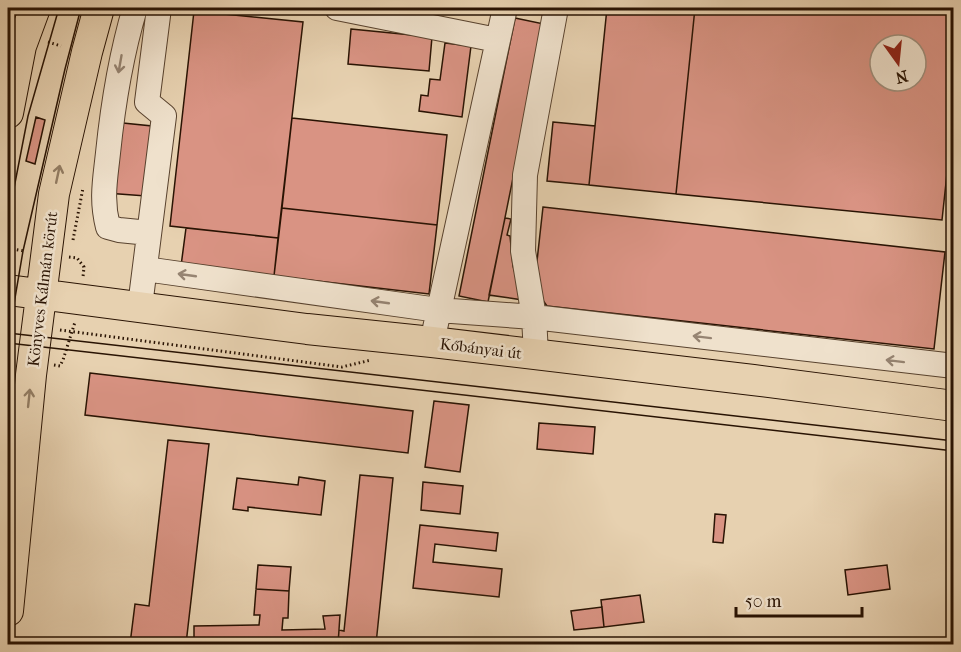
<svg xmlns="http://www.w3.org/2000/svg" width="961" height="652" viewBox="0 0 961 652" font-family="'IM FELL French Canon',serif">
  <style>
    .building { fill: #d99383; stroke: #291303; stroke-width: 1.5; fill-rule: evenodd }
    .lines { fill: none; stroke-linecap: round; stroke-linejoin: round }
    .minor-casing { stroke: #58422e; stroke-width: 26 }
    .major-casing { stroke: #291303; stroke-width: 32 }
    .path { stroke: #291303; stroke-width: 3; stroke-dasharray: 1.5 3; stroke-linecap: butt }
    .minor { stroke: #efe1cc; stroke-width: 24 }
    .major { stroke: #e7d1b0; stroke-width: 30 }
    .tram { stroke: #291303; stroke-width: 1.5 }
    .oneway { stroke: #968472 }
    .oneway2 { stroke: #927c62 }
    .labels { text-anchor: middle; stroke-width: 5; stroke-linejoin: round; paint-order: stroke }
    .street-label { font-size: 16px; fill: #291303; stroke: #efe1cc }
  </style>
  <rect width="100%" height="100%" fill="#e7d1b0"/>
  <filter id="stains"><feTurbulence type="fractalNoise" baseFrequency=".00333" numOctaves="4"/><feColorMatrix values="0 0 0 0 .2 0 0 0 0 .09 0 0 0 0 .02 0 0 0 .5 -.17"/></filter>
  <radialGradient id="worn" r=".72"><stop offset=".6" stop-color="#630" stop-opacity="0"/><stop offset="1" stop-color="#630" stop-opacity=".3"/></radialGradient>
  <path class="building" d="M607 8H695L676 194 589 185Z
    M695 8H879L954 15V108L942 220 676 194ZM880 45H916V81H880Z
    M879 8H913V11Z
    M194 11 303 22 278 238 170 226Z
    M515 18 544 24 488 302 459 296Z
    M351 29 432 37 429 71 348 64Z
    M445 43 471 46 462 117 419 111 421 95 428 96 430 79 440 80Z
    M36 117 45 120 35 164 26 161Z
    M292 118 447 135 437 225 282 208Z
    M113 122 152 126 146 196 106 193Z
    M553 122 595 126 589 185 547 181Z
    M543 207 945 252 934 349 547 306 534 288Z
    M282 208 437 225 429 294 274 276Z
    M505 218 511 219 507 235 510 236 513 266 523 300 489 295Z
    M186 228 278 238 274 276 181 266Z
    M90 373 413 411 408 453 85 415Z
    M434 401 469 405 460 472 425 467Z
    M539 423 595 427 593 454 537 449Z
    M168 440 209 444 186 644H130L135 604 149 606Z
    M360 475 393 478 376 644H338L339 630 344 631Z
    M299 477 325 481 321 515 248 507V511L233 509 237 478 298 485Z
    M423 482 463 486 460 514 421 510Z
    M715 514 726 515 723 543 713 542Z
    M420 525 498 533 496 551 435 544 433 562 502 569 499 597 413 588Z
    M258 565 291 567 289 591 256 589Z
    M887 565 890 589 848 595 845 570Z
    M256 589 289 591 288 618H283L282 630 325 629 323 616 340 615 338 644H260V641L194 644V626L259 625 260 615H254Z
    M640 595 644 622 604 627 601 600Z
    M602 607 604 627 574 630 571 611Z"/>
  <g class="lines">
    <g class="minor-casing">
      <path id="minor" d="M135 8C121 55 113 104 108 153 105 181 101 199 108 227L119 230 149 233
        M337 8 497 40
        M145 269 438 310 534 317 954 366
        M140 306 164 116 147 102 159 8
        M432 342 505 8
        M536 354 534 317 523 251 525 175 556 8"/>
    </g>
    <g class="major-casing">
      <path id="major" d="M8 113 21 46 35 8
        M8 290 307 329 432 342 753 380 954 406
        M8 611 31 375 54 194 87 52 99 8"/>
    </g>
    <path class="path" d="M48 42 61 46
      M73 240 83 188
      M8 248 24 251
      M69 257 77 258 84 267 83 277
      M60 330 342 367 371 360
      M54 365 60 366 63 360 75 322"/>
    <use href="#minor" class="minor"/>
    <use href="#major" class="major"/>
    <path class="tram" d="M8 219 28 116 59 8
      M8 333 954 441
      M8 339 23 251 65 69 81 8
      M8 343 954 451"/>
  </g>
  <defs><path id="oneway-shaft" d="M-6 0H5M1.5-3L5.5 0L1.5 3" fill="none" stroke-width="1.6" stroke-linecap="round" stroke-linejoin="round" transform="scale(1.5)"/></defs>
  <g class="oneway">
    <use href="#oneway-shaft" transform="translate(120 64) rotate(100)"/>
    <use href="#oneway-shaft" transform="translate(187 275) rotate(-172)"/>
    <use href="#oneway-shaft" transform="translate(380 302) rotate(-172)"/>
    <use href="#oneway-shaft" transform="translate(702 337) rotate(-173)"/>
    <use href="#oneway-shaft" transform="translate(895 361) rotate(-173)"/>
  </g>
  <g class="oneway2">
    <use href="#oneway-shaft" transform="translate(58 174) rotate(-78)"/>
    <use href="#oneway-shaft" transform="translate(29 398) rotate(-84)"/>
  </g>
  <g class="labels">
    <g class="street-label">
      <text transform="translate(42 289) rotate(-83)" y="6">Könyves Kálmán körút</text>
      <text transform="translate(481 348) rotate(7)" y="6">Kőbányai út</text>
    </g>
  </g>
  <rect width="961" height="652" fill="none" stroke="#e7d1b0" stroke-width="30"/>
  <rect x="9" y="9" width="943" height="634" fill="none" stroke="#291303" stroke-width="3"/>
  <rect x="15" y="15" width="931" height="622" fill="none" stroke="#291303" stroke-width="1.5"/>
  <g transform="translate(898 63) rotate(165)"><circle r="28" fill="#efe1cc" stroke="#a08f7c" stroke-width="1.5"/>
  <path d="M0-4.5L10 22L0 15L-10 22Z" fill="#8f2418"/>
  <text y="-9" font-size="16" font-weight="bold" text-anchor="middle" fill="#291303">N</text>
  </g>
  <path d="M736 607v9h126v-9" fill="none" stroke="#291303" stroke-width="3"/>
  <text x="745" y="607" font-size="18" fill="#291303" stroke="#efe1cc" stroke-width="4.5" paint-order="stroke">50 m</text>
  <rect width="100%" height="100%" filter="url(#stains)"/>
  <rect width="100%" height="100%" fill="url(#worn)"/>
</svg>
